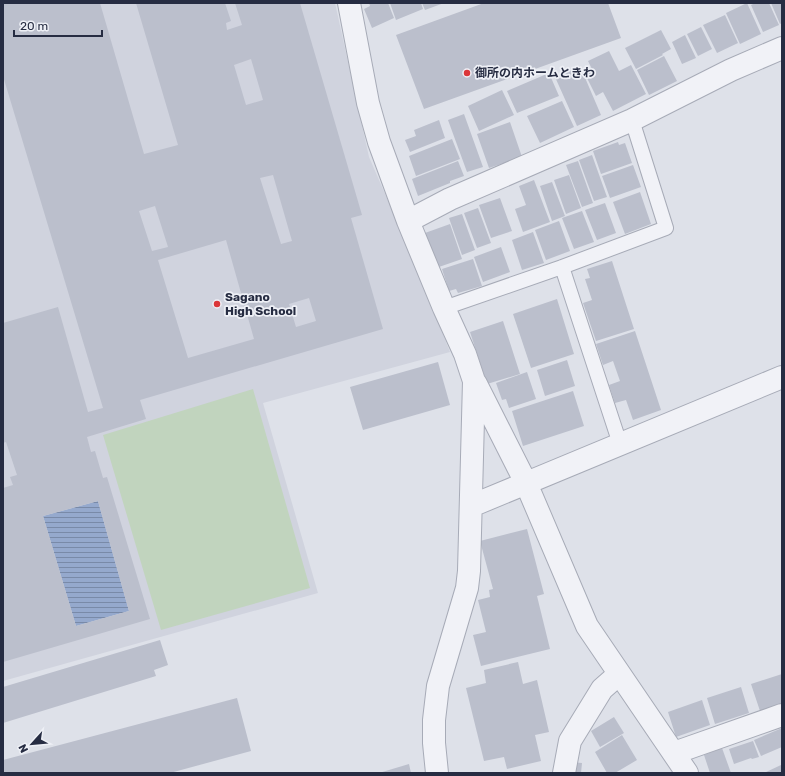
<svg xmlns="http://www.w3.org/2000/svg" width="785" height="776" viewBox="0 0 785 776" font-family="Rubik,'Noto Sans JP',sans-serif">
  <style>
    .built { fill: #d0d3de }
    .pitch { fill: #c1d4be }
    .water { fill: url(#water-rules) }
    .building { fill: #bbbfcc; fill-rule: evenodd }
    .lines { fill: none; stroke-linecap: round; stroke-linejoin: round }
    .service-casing { stroke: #a7abb7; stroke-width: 16 }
    .minor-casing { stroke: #a7abb7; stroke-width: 24 }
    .service { stroke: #f1f2f7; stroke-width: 14 }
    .minor { stroke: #f1f2f7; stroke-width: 22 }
    .poi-dot { fill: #db3639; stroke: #eef0f6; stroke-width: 1.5 }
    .labels { text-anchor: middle; stroke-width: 3.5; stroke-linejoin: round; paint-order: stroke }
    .poi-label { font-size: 12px; font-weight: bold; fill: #262c42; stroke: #eef0f6; text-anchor: start }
  </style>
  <defs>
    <pattern id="water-rules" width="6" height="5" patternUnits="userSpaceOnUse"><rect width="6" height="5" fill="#95a9cd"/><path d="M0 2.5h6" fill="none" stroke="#798aa8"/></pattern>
  </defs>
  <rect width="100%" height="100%" fill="#dee1e9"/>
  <path class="built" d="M3 3H335L369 157 412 256 450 352 263 403 318 593 3 681Z"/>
  <path class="pitch" d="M253 389 310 588 161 630 103 435Z"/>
  <path class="water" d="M98 501 129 611 76 626 43 516Z"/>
  <path class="building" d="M3 3H100L144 154 178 145 136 3H225L231 21 226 23 227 30 242 25 235 3H300L362 215 351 218 383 329 140 400 146 419 87 437 91 452 95 451 103 478 107 477 150 619 3 662V488L13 485 10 477 17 475 6 442 3 443V323L58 307 88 412 103 408 3 76ZM251 59 263 100 246 105 234 65ZM273 175 292 241 281 244 260 178ZM155 206 168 247 152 251 139 211ZM226 240 254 339 188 358 158 260ZM309 298 316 321 296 327 289 304ZM98 501 129 611 76 626 43 516Z
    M369 3H388L394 18 372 28 364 9 370 6Z
    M390 3H421L423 9 396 20Z
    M422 3H444L425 10Z
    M484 3H608L621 38 424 109 396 35Z
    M747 3 761 34 740 44 726 13Z
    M755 3H769L779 25 763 32 751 5Z
    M771 3H782V23L780 24Z
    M725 15 738 43 717 53 703 25Z
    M701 27 712 49 698 56 687 34Z
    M661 30 671 49 662 54 663 55 636 69 625 48Z
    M685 35 696 58 682 64 672 42Z
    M609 51 619 71 631 65 646 94 613 111 603 92 596 96 585 74 593 71 588 61Z
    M664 56 677 81 649 95 637 70Z
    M580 66 601 115 577 126 555 77Z
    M549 73 559 96 517 113 507 91Z
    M502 90 514 115 479 131 468 106Z
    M562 101 574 127 540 143 527 116Z
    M464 114 483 167 467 172 448 120Z
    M439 120 445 138 410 152 405 140 416 136 414 130Z
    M510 122 522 157 489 168 477 134Z
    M452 139 460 159 416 176 409 156Z
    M618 142 619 145 625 143 632 163 601 174 593 151Z
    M592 155 607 197 594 201 579 160Z
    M458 161 464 176 450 181V183L418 196 412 179Z
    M578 161 593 203 582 207 566 165Z
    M633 165 641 187 610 198 602 176Z
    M569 175 581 208 566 214 554 180Z
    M534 180 550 222 523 232 515 209 526 205 519 186Z
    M552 182 565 216 552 221 540 186Z
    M640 192 651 224 625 234 613 202Z
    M500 198 512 231 491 238 479 205Z
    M605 203 616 233 597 240 585 210Z
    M478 208 491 243 477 248 464 213Z
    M582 211 594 242 574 249 562 218Z
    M462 214 475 250 462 255 449 218Z
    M559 221 570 251 546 260 535 230Z
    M450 224 462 259 436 268 425 233Z
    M533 232 544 263 522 270 512 240Z
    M501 247 510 272 483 282 474 257Z
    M473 259 482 286 458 293 456 289 449 291 442 269Z
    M612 261 634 329 596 341 583 303 592 300 585 279 590 278 587 269Z
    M557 299 574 354 531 368 513 314Z
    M503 321 520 374 487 384 470 332Z
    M635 331 661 410 633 420 626 400 615 403 609 385 620 381 613 361 603 365 596 344Z
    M567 360 575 386 545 396 537 370Z
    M438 362 450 405 363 430 350 387Z
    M527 372 536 399 509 408 506 399 502 400 496 383Z
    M573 391 584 426 523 446 512 411Z
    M527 529 544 594 537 596 550 649 481 666 473 635 486 632 478 600 490 597 489 590 493 589 480 541Z
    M160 640 168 665 154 670 156 676 3 723V687Z
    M518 662 523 684 537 680 549 732 535 735 541 761 507 769 504 757 484 761 466 688 486 683 484 670Z
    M782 674V704L760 711 751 684Z
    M741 687 749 713 715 724 707 698Z
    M237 698 251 751 170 773H3V760Z
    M702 700 710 725 676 737 668 712Z
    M614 717 624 733 600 747 591 731Z
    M782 728V747L761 756 754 740Z
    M622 735 637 760 615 773H607L595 752Z
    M753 741 759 757 752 759 751 758 734 764 729 749Z
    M722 748 731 773H710L704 755Z
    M570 762 582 763 581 773H569Z
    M409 764 411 773H379Z
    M781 765 782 773H764Z"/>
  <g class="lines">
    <g class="service-casing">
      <path id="service" d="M562 267 620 444
        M444 308 562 267 666 228 632 120"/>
    </g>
    <g class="minor-casing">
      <path id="minor" d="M349 3 368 103 379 142 408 221 444 308 465 354 474 381 469 571 467 588 438 686 434 720V743L437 773
        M408 221 450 199 632 120 731 70 782 48
        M476 384 526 483 587 626 687 773
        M471 506 782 377
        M674 753 782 715
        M564 773 570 741 602 689 619 674"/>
    </g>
    <use href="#service" class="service"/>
    <use href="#minor" class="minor"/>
  </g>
  <g class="poi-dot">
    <circle cx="467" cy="73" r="4"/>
    <circle cx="217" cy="304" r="4"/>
  </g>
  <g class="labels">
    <g class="poi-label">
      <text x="475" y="77">御所の内ホームときわ</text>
      <text x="225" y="301">Sagano<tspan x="225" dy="14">High School</tspan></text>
    </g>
  </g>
  <rect width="785" height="776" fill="none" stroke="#262c42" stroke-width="8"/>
  <g transform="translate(32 744) rotate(243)" stroke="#eef0f6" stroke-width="3" paint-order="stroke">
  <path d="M0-3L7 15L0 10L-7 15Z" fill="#262c42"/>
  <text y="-6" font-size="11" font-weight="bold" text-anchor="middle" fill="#262c42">N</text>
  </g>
  <path d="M14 30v6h88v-6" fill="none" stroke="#262c42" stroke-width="2"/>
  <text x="20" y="30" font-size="12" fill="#262c42" stroke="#eef0f6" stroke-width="3" paint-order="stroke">20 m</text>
</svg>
